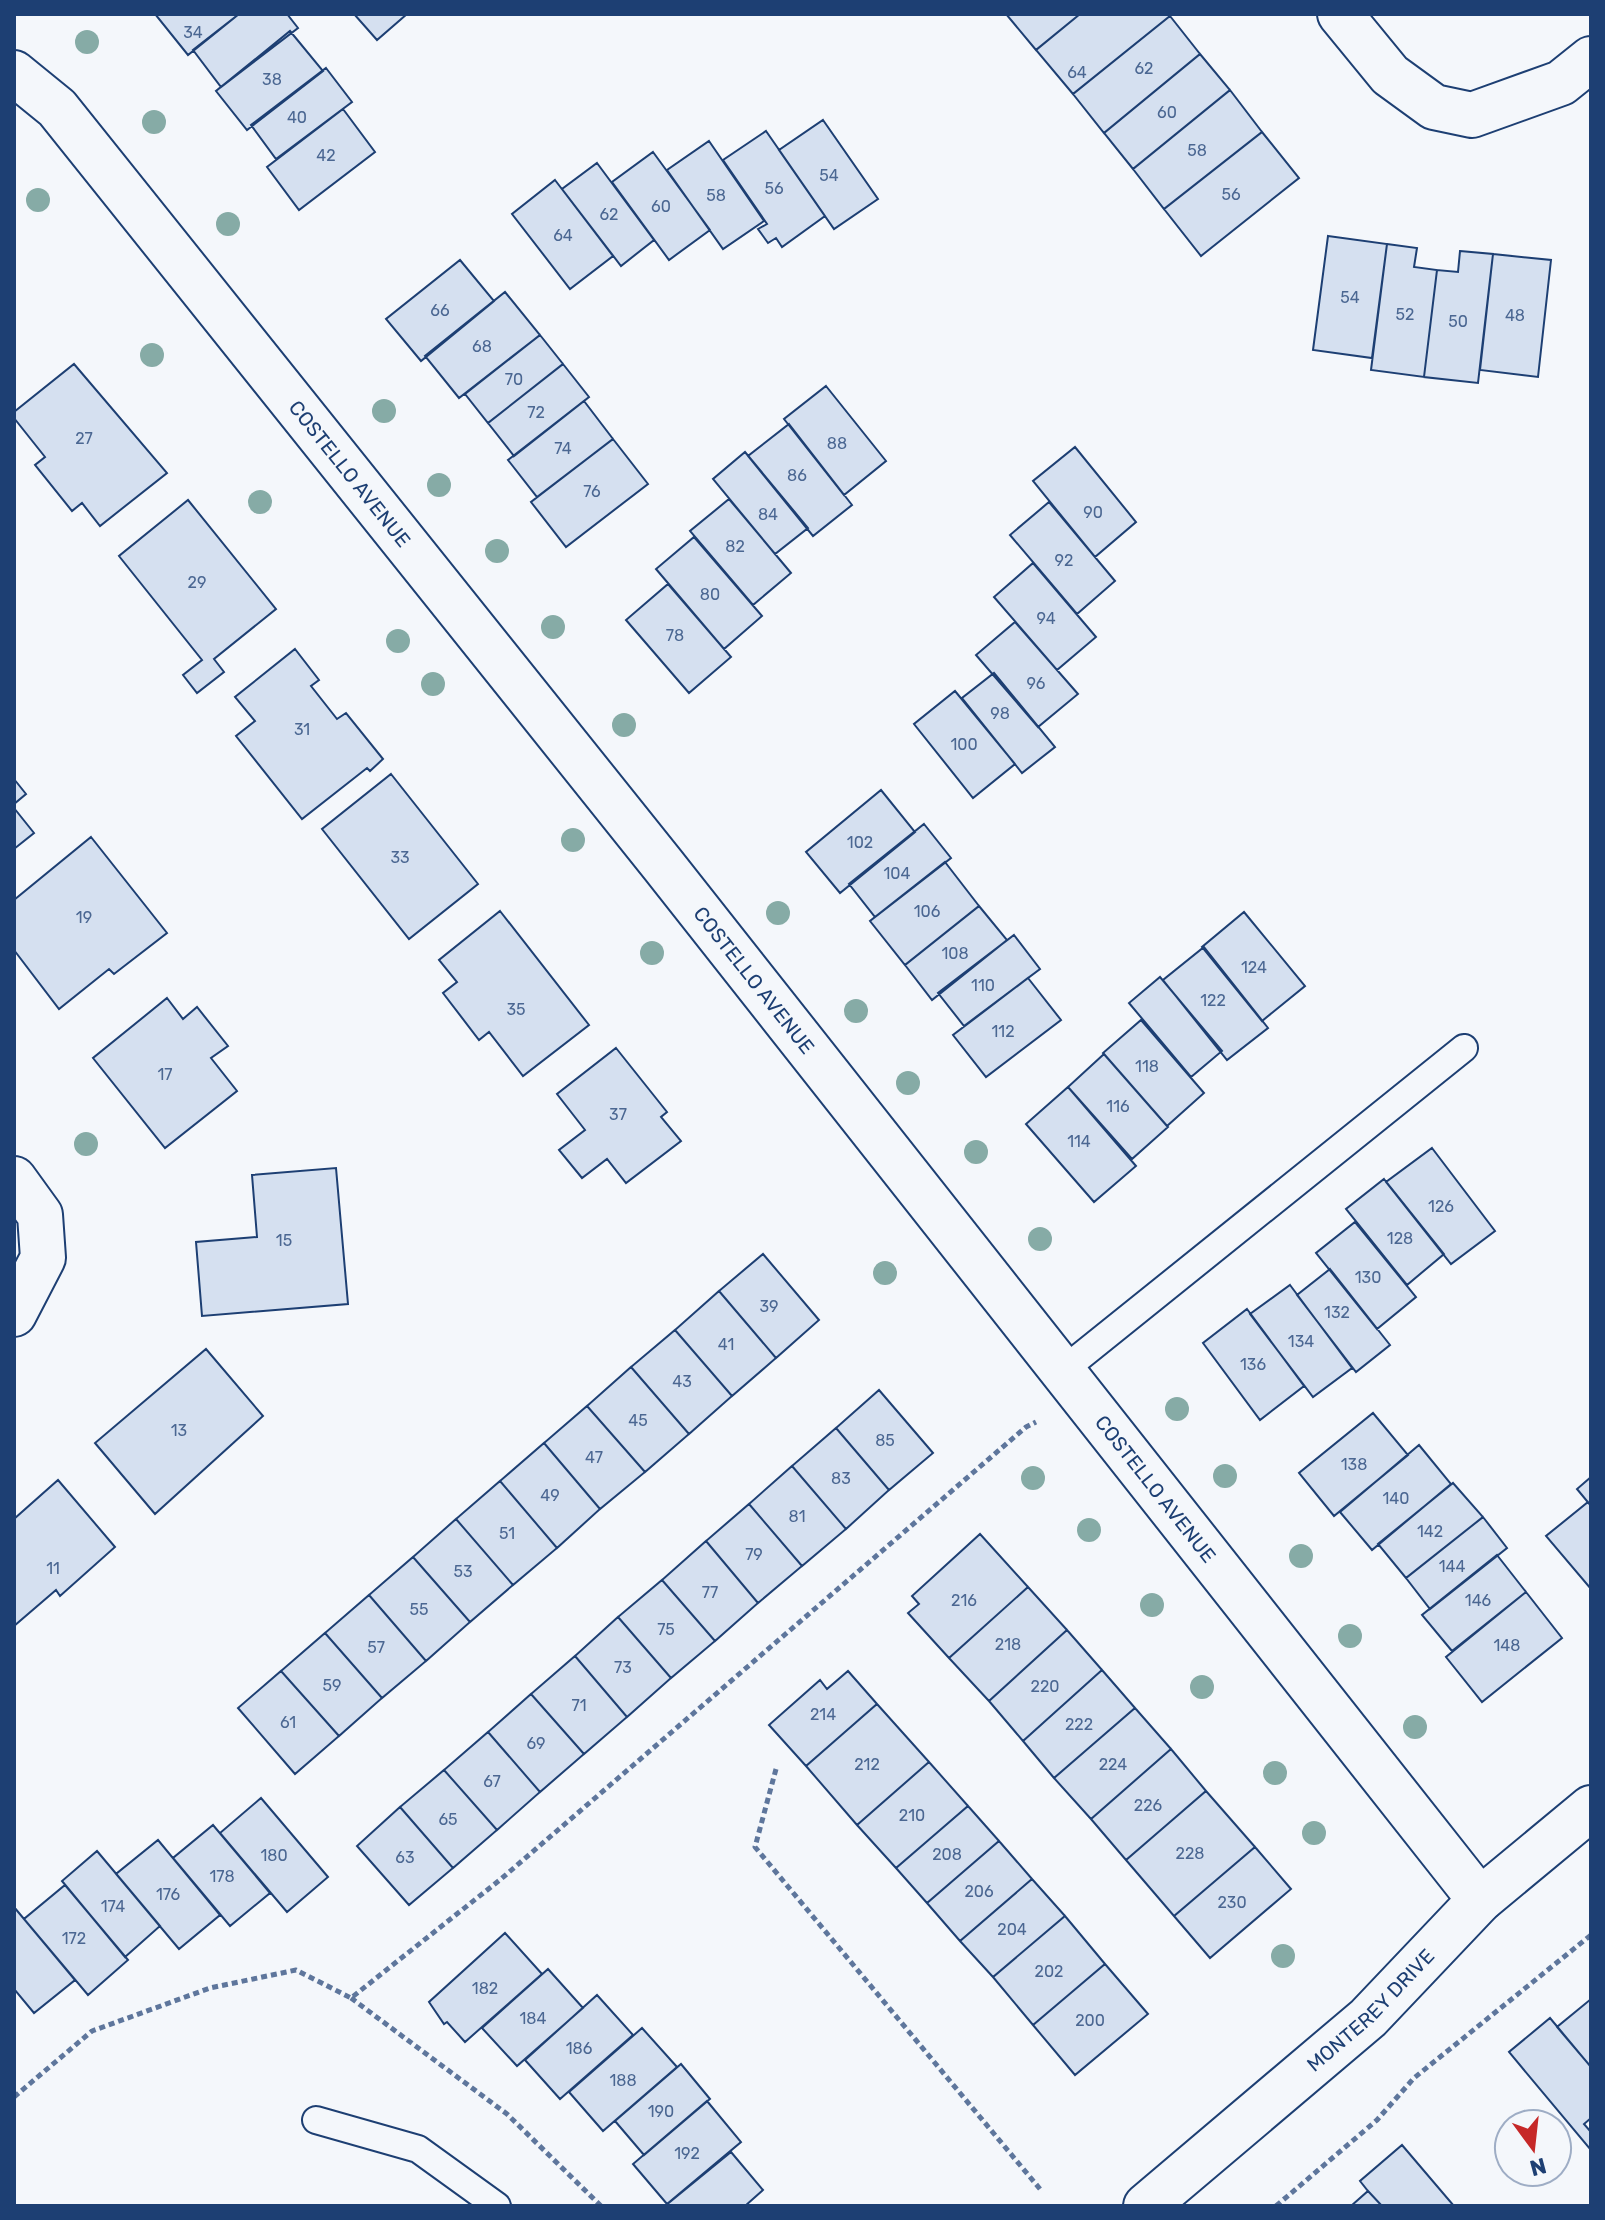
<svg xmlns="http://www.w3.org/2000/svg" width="1605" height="2220" viewBox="0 0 1605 2220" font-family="Rubik,sans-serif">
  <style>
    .building { fill: #d5e0f0; stroke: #1d3f73; stroke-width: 2 }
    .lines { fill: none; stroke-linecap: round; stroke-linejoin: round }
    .service-casing { stroke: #1d3f73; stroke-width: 30 }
    .minor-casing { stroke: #1d3f73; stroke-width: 48 }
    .tertiary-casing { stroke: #1d3f73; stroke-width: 48 }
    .path { stroke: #5e769c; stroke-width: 5; stroke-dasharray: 6 4; stroke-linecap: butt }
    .service { stroke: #f4f7fb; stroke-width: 26 }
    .minor { stroke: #f4f7fb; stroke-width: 44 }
    .tertiary { stroke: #f4f7fb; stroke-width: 44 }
    .tree { fill: #86aba6 }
    .labels { text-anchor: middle; stroke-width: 6; stroke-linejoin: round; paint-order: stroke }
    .number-label { font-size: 16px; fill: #4b6792 }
    .street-label { font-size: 20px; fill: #1d3f73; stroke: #f4f7fb }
  </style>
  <rect width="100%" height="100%" fill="#f4f7fb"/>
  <path class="building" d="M155 14H239L188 55Z
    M239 14H287L298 28 221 87 193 50Z
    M354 14H407L377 40Z
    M1006 14H1080L1036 50Z
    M1080 14H1168L1170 16 1073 94 1036 50Z
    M1170 16 1200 54 1104 133 1073 94Z
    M290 31 323 71 247 130 216 91Z
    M1200 54 1230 90 1133 169 1104 133Z
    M326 68 352 102 276 159 251 125Z
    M1230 90 1262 132 1164 209 1133 169Z
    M343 109 375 152 299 210 267 167Z
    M823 120 878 199 834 229 779 150Z
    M766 131 825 216 782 247 776 238 768 243 758 229 767 224 723 160Z
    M1262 132 1299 178 1201 256 1164 209Z
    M709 141 764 221 723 249 667 170Z
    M653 152 710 230 669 260 612 182Z
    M597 163 654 240 621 266 562 189Z
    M555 180 613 256 570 289 512 214Z
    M1328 236 1387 244 1372 358 1313 350Z
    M1387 244 1417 248 1414 267 1437 270 1424 377 1371 370Z
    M1460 251 1493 254 1478 383 1424 377 1437 270 1458 272Z
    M1493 254 1551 260 1538 377 1480 370Z
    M460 260 494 301 421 361 386 319Z
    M505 292 540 335 459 398 425 356Z
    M540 335 563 364 488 423 465 394Z
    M74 364 167 473 100 526 82 503 72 511 35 465 45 457 14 418V412Z
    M563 364 589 397 514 456 488 423Z
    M826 386 886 461 844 495 784 419Z
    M584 401 613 439 537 497 508 460Z
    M789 424 852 505 813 536 748 456Z
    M613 439 648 484 566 547 531 502Z
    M1075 447 1136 522 1095 557 1033 481Z
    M745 452 808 528 775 554 713 479Z
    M729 499 791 573 753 605 690 531Z
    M188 500 276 609 214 659 224 672 197 693 183 675 202 660 119 556Z
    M1049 502 1115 581 1077 614 1010 535Z
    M694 537 762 616 724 649 656 569Z
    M1033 563 1096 637 1057 670 994 597Z
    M668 584 731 657 689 693 626 620Z
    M1015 622 1078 694 1038 727 976 655Z
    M295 649 319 680 311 686 337 719 346 713 383 759 370 771 367 768 302 819 236 736 255 721 235 697Z
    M994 673 1055 747 1022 773 962 698Z
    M955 691 1015 764 973 798 914 724Z
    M391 774 478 884 409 939 322 829Z
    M14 779 26 794 14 804Z
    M881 790 915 832 840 893 806 852Z
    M14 808 34 833 14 849Z
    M924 824 951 858 875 917 849 884Z
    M91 837 167 933 114 974 109 969 59 1009 14 950V900Z
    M945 862 979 906 905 965 870 921Z
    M979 906 1007 940 932 1000 905 965Z
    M500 911 589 1025 523 1076 489 1032 479 1040 443 993 457 982 439 960Z
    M1244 912 1305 986 1262 1021 1202 947Z
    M1014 935 1040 969 964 1026 938 993Z
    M1204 947 1268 1028 1227 1060 1163 980Z
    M1160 977 1222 1051 1191 1077 1129 1003Z
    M1028 978 1061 1020 986 1077 953 1035Z
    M167 998 183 1019 197 1007 228 1046 211 1058 237 1091 165 1148 93 1058Z
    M1141 1020 1204 1093 1167 1126 1103 1053Z
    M616 1048 667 1112 661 1117 681 1141 626 1183 607 1159 582 1178 559 1150 585 1130 557 1094Z
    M1104 1054 1168 1127 1132 1159 1068 1087Z
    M1068 1087 1136 1166 1094 1202 1026 1124Z
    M1432 1148 1495 1231 1451 1264 1386 1182Z
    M336 1168 348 1304 202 1316 196 1242 257 1237 252 1175Z
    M1384 1179 1444 1254 1407 1285 1346 1209Z
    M1355 1222 1416 1297 1377 1329 1316 1253Z
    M763 1254 819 1320 776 1358 719 1291Z
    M1330 1269 1390 1345 1356 1372 1297 1295Z
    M1290 1285 1352 1368 1313 1397 1250 1314Z
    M719 1291 776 1358 732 1396 675 1330Z
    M1247 1309 1304 1386 1260 1420 1203 1343Z
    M675 1330 732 1396 689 1434 631 1367Z
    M206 1349 263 1416 155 1514 95 1443Z
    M631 1367 689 1434 645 1472 587 1406Z
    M879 1390 933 1453 889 1490 836 1428Z
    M587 1406 645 1472 600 1509 544 1443Z
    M1373 1413 1408 1455 1334 1516 1299 1473Z
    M836 1428 889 1490 846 1529 792 1466Z
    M544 1443 600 1509 557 1548 500 1481Z
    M1419 1445 1451 1484 1372 1550 1340 1512Z
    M792 1466 846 1529 802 1566 749 1504Z
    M1591 1477V1506L1577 1489Z
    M58 1480 115 1547 60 1596 56 1590 14 1626V1519Z
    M500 1481 557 1548 513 1585 456 1519Z
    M1453 1483 1483 1517 1406 1578 1378 1544Z
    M1588 1502 1591 1506V1589L1546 1536Z
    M749 1504 802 1566 758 1603 706 1541Z
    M1483 1517 1507 1548 1430 1609 1406 1578Z
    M456 1519 513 1585 470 1622 413 1557Z
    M980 1534 1028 1587 949 1658 908 1613 919 1604 912 1596Z
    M706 1541 758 1603 715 1641 662 1580Z
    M1497 1555 1526 1592 1452 1651 1422 1615Z
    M413 1557 470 1622 426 1661 369 1595Z
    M662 1580 715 1641 671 1678 618 1617Z
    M1028 1587 1067 1630 989 1701 949 1658Z
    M1526 1592 1562 1638 1482 1702 1446 1657Z
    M369 1595 426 1661 382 1698 325 1633Z
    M618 1617 671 1678 627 1717 575 1656Z
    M1067 1630 1102 1670 1023 1741 989 1701Z
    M325 1633 382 1698 339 1736 281 1671Z
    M575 1656 627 1717 584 1754 531 1694Z
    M1102 1670 1135 1708 1054 1778 1023 1741Z
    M281 1671 339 1736 295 1774 238 1708Z
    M848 1671 877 1704 806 1766 769 1725 820 1680 827 1689Z
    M531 1694 584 1754 540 1792 488 1732Z
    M877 1704 929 1762 857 1825 806 1766Z
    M1135 1708 1171 1749 1091 1819 1054 1778Z
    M488 1732 540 1792 497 1830 444 1770Z
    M1171 1749 1206 1791 1126 1860 1091 1819Z
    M929 1762 968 1806 896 1868 857 1825Z
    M444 1770 497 1830 453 1868 400 1807Z
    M1206 1791 1255 1847 1174 1916 1126 1860Z
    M261 1798 328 1877 287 1912 220 1833Z
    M968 1806 999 1841 927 1903 896 1868Z
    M400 1807 453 1868 409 1905 357 1846Z
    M213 1825 270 1893 230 1926 173 1858Z
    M158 1840 220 1915 179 1949 116 1874Z
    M999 1841 1032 1879 960 1941 927 1903Z
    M1255 1847 1291 1889 1210 1958 1174 1916Z
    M97 1851 160 1926 125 1957 62 1881Z
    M1032 1879 1065 1916 993 1977 960 1941Z
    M65 1885 128 1960 88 1995 24 1919Z
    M14 1907 75 1980 34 2013 14 1989Z
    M1065 1916 1105 1964 1033 2025 993 1977Z
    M505 1933 542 1974 465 2042 447 2022 444 2024 429 2002Z
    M1105 1964 1148 2014 1075 2075 1033 2025Z
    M548 1969 583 2008 517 2066 482 2028Z
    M597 1995 633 2035 560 2099 525 2060Z
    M1591 1999V2067L1557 2027Z
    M1550 2018 1591 2067V2118L1584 2124 1591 2132 1590 2149 1509 2052Z
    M642 2028 677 2067 603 2131 569 2092Z
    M681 2064 710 2099 644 2155 615 2121Z
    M707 2101 741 2142 667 2204 633 2164Z
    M1402 2145 1454 2206H1382L1368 2191 1360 2181Z
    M731 2152 763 2190 745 2206H665Z
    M1368 2191 1382 2206H1351Z"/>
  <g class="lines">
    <g class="service-casing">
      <path id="service" d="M1061 1372 1464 1048
        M316 2120 418 2149 497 2206"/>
    </g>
    <g class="minor-casing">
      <g id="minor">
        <path d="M1340 14 1390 75 1434 107 1472 115 1561 83 1591 59"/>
        <path id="s1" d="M14 73 57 108 663 865 1480 1900"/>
        <path d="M14 1179 40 1215 43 1258 14 1314"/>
      </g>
    </g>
    <g class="tertiary-casing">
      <g id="tertiary">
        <path id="s2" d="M1146 2206 1368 2018 1480 1900 1591 1808"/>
      </g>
    </g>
    <path class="path" d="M776 1769 755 1847 1040 2189
      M351 1998 507 2114 601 2206
      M14 2097 92 2031 210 1988 296 1970 351 1998 501 1879 1026 1427 1036 1422
      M1276 2206 1377 2120 1414 2078 1591 1935"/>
    <use href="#service" class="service"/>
    <use href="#minor" class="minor"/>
    <use href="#tertiary" class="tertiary"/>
  </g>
  <g class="tree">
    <circle cx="87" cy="42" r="12"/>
    <circle cx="154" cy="122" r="12"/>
    <circle cx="38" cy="200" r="12"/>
    <circle cx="228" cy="224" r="12"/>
    <circle cx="152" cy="355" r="12"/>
    <circle cx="384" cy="411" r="12"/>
    <circle cx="439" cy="485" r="12"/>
    <circle cx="260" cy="502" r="12"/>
    <circle cx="497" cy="551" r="12"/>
    <circle cx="553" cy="627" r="12"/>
    <circle cx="398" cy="641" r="12"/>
    <circle cx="433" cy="684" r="12"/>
    <circle cx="624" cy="725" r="12"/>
    <circle cx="573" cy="840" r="12"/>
    <circle cx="778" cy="913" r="12"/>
    <circle cx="652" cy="953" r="12"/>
    <circle cx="856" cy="1011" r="12"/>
    <circle cx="908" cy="1083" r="12"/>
    <circle cx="86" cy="1144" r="12"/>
    <circle cx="976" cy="1152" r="12"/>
    <circle cx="1040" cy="1239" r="12"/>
    <circle cx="885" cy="1273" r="12"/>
    <circle cx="1177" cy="1409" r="12"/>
    <circle cx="1225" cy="1476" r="12"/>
    <circle cx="1033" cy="1478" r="12"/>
    <circle cx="1089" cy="1530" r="12"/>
    <circle cx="1301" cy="1556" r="12"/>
    <circle cx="1152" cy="1605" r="12"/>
    <circle cx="1350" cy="1636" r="12"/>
    <circle cx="1202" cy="1687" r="12"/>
    <circle cx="1415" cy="1727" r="12"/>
    <circle cx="1275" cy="1773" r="12"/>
    <circle cx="1314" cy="1833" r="12"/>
    <circle cx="1283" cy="1956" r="12"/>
  </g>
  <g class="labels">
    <g class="number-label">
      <text x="193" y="38">34</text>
      <text x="1144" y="74">62</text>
      <text x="1077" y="78">64</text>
      <text x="272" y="85">38</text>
      <text x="1167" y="118">60</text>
      <text x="297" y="123">40</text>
      <text x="1197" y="156">58</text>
      <text x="326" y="161">42</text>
      <text x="829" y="181">54</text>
      <text x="774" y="194">56</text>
      <text x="1231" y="200">56</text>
      <text x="716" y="201">58</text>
      <text x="661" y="212">60</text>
      <text x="609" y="220">62</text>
      <text x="563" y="241">64</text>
      <text x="1350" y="303">54</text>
      <text x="440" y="316">66</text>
      <text x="1405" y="320">52</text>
      <text x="1515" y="321">48</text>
      <text x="1458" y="327">50</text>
      <text x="482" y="352">68</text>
      <text x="514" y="385">70</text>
      <text x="536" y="418">72</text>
      <text x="84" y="444">27</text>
      <text x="837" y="449">88</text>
      <text x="563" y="454">74</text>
      <text x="797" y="481">86</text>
      <text x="592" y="497">76</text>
      <text x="1093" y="518">90</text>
      <text x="768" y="520">84</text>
      <text x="735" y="552">82</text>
      <text x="1064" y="566">92</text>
      <text x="197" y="588">29</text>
      <text x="710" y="600">80</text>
      <text x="1046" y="624">94</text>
      <text x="675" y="641">78</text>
      <text x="1036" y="689">96</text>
      <text x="1000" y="719">98</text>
      <text x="302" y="735">31</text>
      <text x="964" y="750">100</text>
      <text x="860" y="848">102</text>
      <text x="400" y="863">33</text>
      <text x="897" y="879">104</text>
      <text x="927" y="917">106</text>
      <text x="84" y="923">19</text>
      <text x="955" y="959">108</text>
      <text x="1254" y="973">124</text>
      <text x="983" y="991">110</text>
      <text x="1213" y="1006">122</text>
      <text x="516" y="1015">35</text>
      <text x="1003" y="1037">112</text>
      <text x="1147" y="1072">118</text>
      <text x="165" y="1080">17</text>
      <text x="1118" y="1112">116</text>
      <text x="618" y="1120">37</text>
      <text x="1079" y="1147">114</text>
      <text x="1441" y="1212">126</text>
      <text x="1400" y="1244">128</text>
      <text x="284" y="1246">15</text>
      <text x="1368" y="1283">130</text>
      <text x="769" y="1312">39</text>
      <text x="1337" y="1318">132</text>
      <text x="1301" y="1347">134</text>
      <text x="726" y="1350">41</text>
      <text x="1253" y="1370">136</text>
      <text x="682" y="1387">43</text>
      <text x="638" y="1426">45</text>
      <text x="179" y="1436">13</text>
      <text x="885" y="1446">85</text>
      <text x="594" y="1463">47</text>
      <text x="1354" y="1470">138</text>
      <text x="841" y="1484">83</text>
      <text x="550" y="1501">49</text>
      <text x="1396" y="1504">140</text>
      <text x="797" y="1522">81</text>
      <text x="1430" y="1537">142</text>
      <text x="507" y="1539">51</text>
      <text x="754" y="1560">79</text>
      <text x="1452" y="1572">144</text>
      <text x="53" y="1574">11</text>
      <text x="463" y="1577">53</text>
      <text x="710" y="1598">77</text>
      <text x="964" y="1606">216</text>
      <text x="1478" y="1606">146</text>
      <text x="419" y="1615">55</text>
      <text x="666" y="1635">75</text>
      <text x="1008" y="1650">218</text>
      <text x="1507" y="1651">148</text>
      <text x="376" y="1653">57</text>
      <text x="623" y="1673">73</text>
      <text x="332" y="1691">59</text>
      <text x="1045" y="1692">220</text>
      <text x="579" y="1711">71</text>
      <text x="823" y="1720">214</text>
      <text x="288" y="1728">61</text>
      <text x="1079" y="1730">222</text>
      <text x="536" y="1749">69</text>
      <text x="867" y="1770">212</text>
      <text x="1113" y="1770">224</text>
      <text x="492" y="1787">67</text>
      <text x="1148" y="1811">226</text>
      <text x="912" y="1821">210</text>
      <text x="448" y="1825">65</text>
      <text x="1190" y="1859">228</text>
      <text x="947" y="1860">208</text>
      <text x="274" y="1861">180</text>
      <text x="405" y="1863">63</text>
      <text x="222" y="1882">178</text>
      <text x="979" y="1897">206</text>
      <text x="168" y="1900">176</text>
      <text x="1232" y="1908">230</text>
      <text x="113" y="1912">174</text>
      <text x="1012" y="1935">204</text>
      <text x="74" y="1944">172</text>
      <text x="1049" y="1977">202</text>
      <text x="485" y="1994">182</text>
      <text x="533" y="2024">184</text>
      <text x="1090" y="2026">200</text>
      <text x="579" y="2054">186</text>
      <text x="623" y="2086">188</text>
      <text x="661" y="2117">190</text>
      <text x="687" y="2159">192</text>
    </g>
    <g class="street-label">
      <text dy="7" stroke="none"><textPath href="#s1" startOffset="524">COSTELLO AVENUE</textPath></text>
      <text dy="7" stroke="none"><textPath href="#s1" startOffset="1172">COSTELLO AVENUE</textPath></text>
      <text dy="7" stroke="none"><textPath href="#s1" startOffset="1820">COSTELLO AVENUE</textPath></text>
      <text dy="7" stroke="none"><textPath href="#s2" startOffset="298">MONTEREY DRIVE</textPath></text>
    </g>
  </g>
  <rect width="1605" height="2220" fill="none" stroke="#1d3f73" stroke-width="32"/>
  <g transform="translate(1533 2148) rotate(165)"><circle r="38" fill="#f4f7fb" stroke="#9eadc5" stroke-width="2"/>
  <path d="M0-6L14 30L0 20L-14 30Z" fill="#c62828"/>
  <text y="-12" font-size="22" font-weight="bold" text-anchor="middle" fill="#1d3f73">N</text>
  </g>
</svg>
